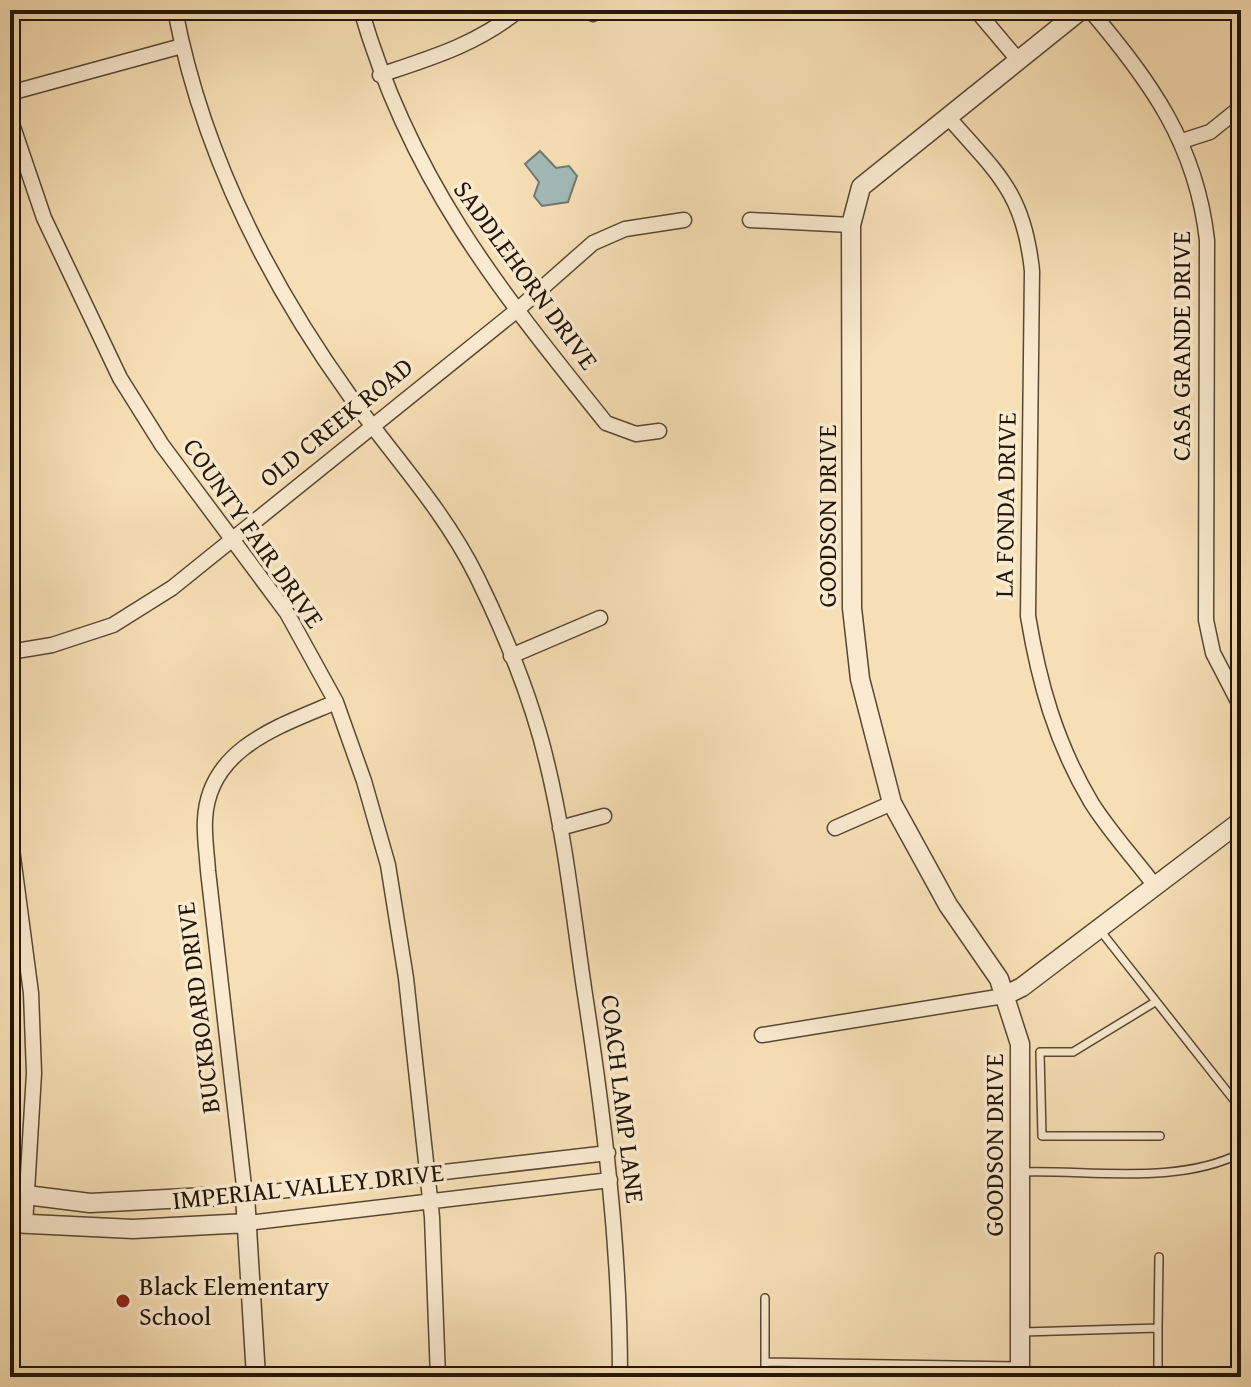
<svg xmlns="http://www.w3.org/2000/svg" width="1251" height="1387" viewBox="0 0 1251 1387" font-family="'Gentium Book Plus',serif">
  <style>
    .water { fill: #a2bab9; stroke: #6f7873; stroke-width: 2 }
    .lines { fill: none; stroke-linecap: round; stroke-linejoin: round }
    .service-casing { stroke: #574834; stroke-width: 10 }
    .minor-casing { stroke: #574834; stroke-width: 17 }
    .tertiary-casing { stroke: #574834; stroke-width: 21 }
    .service { stroke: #faeacf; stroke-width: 7 }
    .minor { stroke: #faeacf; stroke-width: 14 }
    .tertiary { stroke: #faeacf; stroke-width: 18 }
    .poi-dot { fill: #8f2418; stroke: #faeacf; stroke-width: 3 }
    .labels { text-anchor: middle; stroke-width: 7; stroke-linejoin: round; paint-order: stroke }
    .street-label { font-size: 26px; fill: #221609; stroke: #faeacf }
    .poi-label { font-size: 26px; fill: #221609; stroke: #faeacf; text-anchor: start }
  </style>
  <rect width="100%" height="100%" fill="#f7dfb5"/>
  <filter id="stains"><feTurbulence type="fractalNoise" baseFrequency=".0025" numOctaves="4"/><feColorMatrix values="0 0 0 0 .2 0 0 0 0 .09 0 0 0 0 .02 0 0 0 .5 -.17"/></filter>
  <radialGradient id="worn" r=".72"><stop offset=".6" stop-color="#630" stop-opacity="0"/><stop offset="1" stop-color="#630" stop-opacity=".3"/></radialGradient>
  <path class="water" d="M540 151 556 168 569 166 577 176 568 202 542 206 534 196 539 182 525 164Z"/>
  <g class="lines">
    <g class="service-casing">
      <path id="service" d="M1099 929 1241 1109
        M1155 1002 1073 1052H1040L1042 1136H1160
        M1023 1172C1092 1170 1179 1185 1241 1153
        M765 1298V1362
        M1158 1328 1159 1257
        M1023 1332 1158 1328V1377
        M98 1377 113 1373 256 1375
        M765 1377V1362L1020 1366"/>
    </g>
    <g class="minor-casing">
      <path id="minor" d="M175 10C202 152 266 279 350 396 393 456 444 510 477 577 506 636 532 699 547 763 565 837 573 913 584 988 604 1118 620 1246 620 1377
        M361 10C411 181 497 287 606 423L636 434 659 431
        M587 10 593 14
        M976 10 1019 61
        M1090 10C1151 82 1196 144 1207 240L1206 620 1213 653 1241 707
        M380 75C431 58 478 44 519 10
        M10 93 182 46
        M10 118 44 218 120 378 162 445 287 613 336 702 364 781 388 865 406 978 432 1217 438 1377
        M949 118C998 174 1024 193 1032 271L1028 616C1039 683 1056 743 1091 802 1109 831 1134 858 1155 886
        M1182 141 1210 132 1241 107
        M750 220 851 225
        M10 652 52 645 113 625 172 588 516 311 593 243 625 229 684 220
        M511 656 600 618
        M336 702C280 726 208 748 205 820 204 837 207 854 208 871L245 1195 608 1153
        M560 828 604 816
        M835 828 892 803
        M10 834 31 993 34 1073 25 1225
        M762 1035 1004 996
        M248 1223 610 1180"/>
    </g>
    <g class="tertiary-casing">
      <path id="tertiary" d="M1004 996 1022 987 1241 821
        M10 1193 90 1203 245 1195 256 1377
        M10 1223 133 1229 248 1223
        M1020 1377V1044L999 979 948 905 892 803 860 679 852 608 851 225 861 187 1081 10"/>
    </g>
    <use href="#service" class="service"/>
    <use href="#minor" class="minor"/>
    <use href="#tertiary" class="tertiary"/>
  </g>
  <circle class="poi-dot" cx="123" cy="1301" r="8"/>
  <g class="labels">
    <g class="street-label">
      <text transform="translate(526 275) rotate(54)" y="9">SADDLEHORN DRIVE</text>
      <text transform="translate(1181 346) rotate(-90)" y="9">CASA GRANDE DRIVE</text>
      <text transform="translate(336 422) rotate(-39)" y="9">OLD CREEK ROAD</text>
      <text transform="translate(1005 505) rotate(-89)" y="9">LA FONDA DRIVE</text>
      <text transform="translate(827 516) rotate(-90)" y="9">GOODSON DRIVE</text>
      <text transform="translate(254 533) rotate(55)" y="9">COUNTY FAIR DRIVE</text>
      <text transform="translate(198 1008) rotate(-97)" y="9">BUCKBOARD DRIVE</text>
      <text transform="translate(623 1099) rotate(83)" y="9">COACH LAMP LANE</text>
      <text transform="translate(994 1145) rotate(-90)" y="9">GOODSON DRIVE</text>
      <text transform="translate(308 1186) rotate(-6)" y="9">IMPERIAL VALLEY DRIVE</text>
    </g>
    <g class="poi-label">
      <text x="139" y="1295">Black Elementary<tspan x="139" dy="30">School</tspan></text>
    </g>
  </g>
  <rect width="1251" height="1387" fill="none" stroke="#f7dfb5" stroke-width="40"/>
  <rect x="12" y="12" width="1227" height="1363" fill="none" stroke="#221609" stroke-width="4"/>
  <rect x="20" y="20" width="1211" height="1347" fill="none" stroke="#221609" stroke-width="2"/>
  <rect width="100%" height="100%" filter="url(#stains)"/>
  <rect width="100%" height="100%" fill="url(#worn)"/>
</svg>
